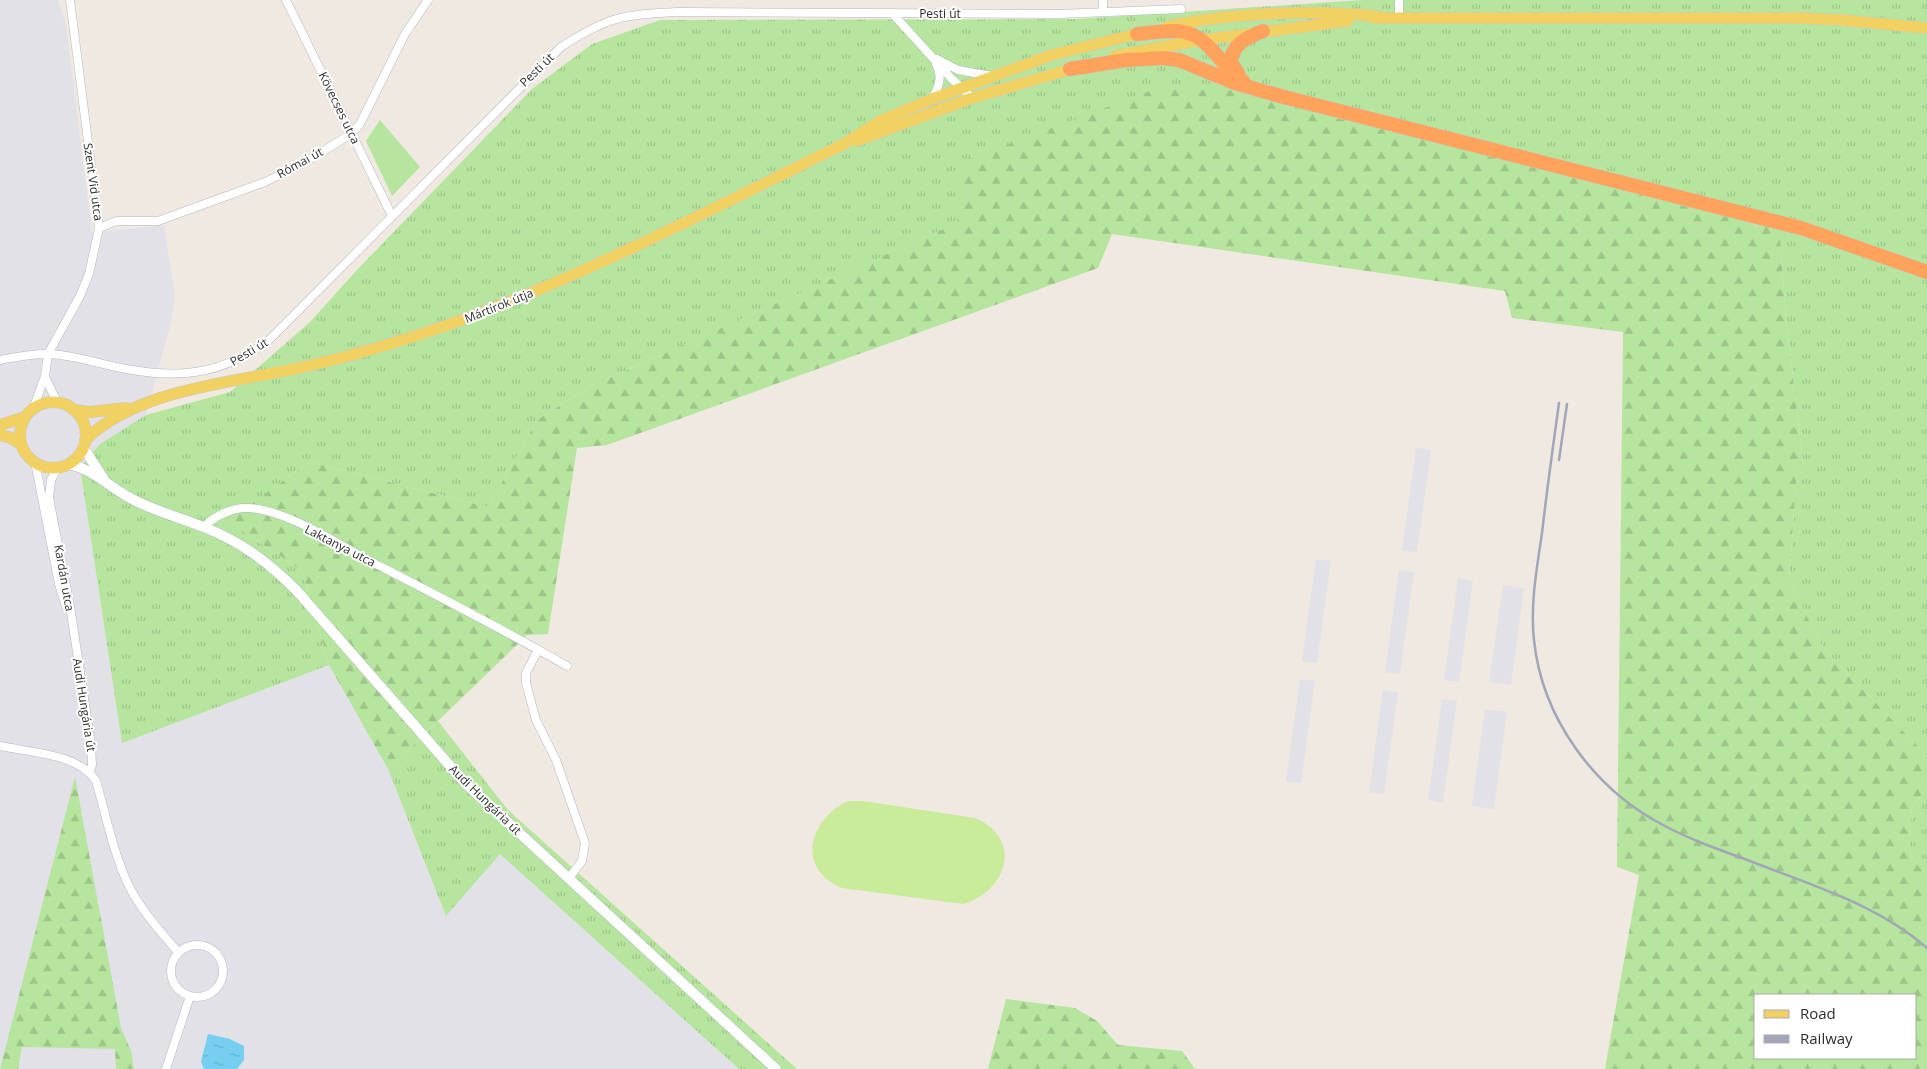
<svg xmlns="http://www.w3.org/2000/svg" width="1927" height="1069" viewBox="0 0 1927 1069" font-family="'Open Sans',sans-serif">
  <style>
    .industrial { fill: #e3e1e8 }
    .grass { fill: url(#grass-tufts) }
    .forest { fill: url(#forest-firs); fill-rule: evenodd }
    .park { fill: #b6e59e }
    .pitch { fill: #c9ec9a }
    .water { fill: url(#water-ripples) }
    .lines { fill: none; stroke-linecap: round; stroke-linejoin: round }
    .street-casing { stroke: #b4b7c1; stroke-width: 9 }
    .secondary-casing { stroke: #b4b7c1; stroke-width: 11 }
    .primary-casing { stroke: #c9c9c9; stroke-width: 12 }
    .highway-casing { stroke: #c9c9c9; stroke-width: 15 }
    .street { stroke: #fff; stroke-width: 8 }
    .secondary { stroke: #fff; stroke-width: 10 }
    .primary { stroke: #f2d163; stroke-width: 11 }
    .highway { stroke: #ffa35c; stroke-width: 14 }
    .rail { stroke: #a3a6b8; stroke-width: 2.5 }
    .labels { text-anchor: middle; stroke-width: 4; stroke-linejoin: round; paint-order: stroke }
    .street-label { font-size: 12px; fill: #2e2e2e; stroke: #fff }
  </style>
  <defs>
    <pattern id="grass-tufts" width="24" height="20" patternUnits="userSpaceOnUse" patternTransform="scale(1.25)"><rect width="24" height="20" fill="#b6e59e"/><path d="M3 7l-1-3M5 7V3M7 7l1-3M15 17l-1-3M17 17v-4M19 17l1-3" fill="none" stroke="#9dc588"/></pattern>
    <pattern id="forest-firs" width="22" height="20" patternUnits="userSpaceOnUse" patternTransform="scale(1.25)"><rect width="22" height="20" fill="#b6e59e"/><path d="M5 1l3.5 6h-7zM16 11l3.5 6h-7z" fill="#9dc588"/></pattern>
    <pattern id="water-ripples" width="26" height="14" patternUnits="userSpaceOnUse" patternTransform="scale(1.25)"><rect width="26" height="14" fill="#75cff0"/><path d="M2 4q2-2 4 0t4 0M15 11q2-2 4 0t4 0" fill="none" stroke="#66b2ce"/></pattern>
  </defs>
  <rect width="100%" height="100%" fill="#efe9e1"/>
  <path class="industrial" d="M0 0H58L66 25 92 233 164 225 175 296 171 322 146 415 100 444 80 467 122 743 329 665 388 769 446 916 500 853 739 1069H0Z
    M1416 448 1431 450 1417 552 1402 550Z
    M1316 559 1331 561 1317 663 1302 661Z
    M1399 570 1414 572 1400 674 1385 672Z
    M1458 578 1473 581 1459 682 1444 680Z
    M1503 585 1524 588 1511 685 1489 682Z
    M1300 679 1315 681 1301 783 1286 781Z
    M1383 690 1398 693 1384 794 1369 792Z
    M1442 699 1457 701 1443 803 1428 800Z
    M1485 709 1507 712 1494 809 1472 806Z"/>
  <path class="grass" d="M1362 0H1927V756L1823 648 1789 581 1797 470 1803 463 1786 318 1779 222 958 223 591 386 537 420 488 507 310 462 227 520 302 571 329 665 122 743 80 467 100 444 146 415 230 392 310 322 356 271 532 89 592 44 660 20 1077 19Z
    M438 721 508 810 797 1069H739L500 854 446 916 388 769Z
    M1927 788V877L1909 853 1912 807Z"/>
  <path class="forest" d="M1155 89 1264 91 1779 222 1786 318 1803 463 1797 470 1789 581 1823 648 1927 756V788L1912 807 1909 853 1927 877V1069H1605L1639 875 1617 867 1623 332 1512 318 1505 291 1112 234 1098 268 607 445 577 448 548 634 527 635 388 769 329 665 302 571 227 520 310 462 488 507 537 420 591 386 957 223 964 161ZM1756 995H1916V1058H1756Z
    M75 777 121 1028 131 1051 134 1069H116L115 1049 22 1047 18 1069H0Z
    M1006 999 1075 1008 1097 1021 1118 1045 1182 1051 1195 1069H988Z"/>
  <path class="park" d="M380 120 420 167 392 196 366 141Z"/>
  <path class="pitch" d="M848 801H863L975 818C1023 838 1008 891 963 904L842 888C796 869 808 820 848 801Z"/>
  <path class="water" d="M208 1034 230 1039 244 1046V1060L237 1069H204L201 1062Z"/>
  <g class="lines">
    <g class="street-casing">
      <path id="street" d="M286 0 392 216
        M1103 12V0
        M892 13 951 78 972 98
        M1399 16V0
        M937 59 958 70 992 76
        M932 99C939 87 943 76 936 64
        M99 228 117 221H158L265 182 302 164 351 134 360 124 405 34 428 0
        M0 360C16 357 33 353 49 354 77 355 104 366 132 370 184 379 227 372 269 340L561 47C607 17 624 14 678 12L1059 14 1181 9
        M45 377 57 402
        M33 409 45 376 48 354 80 296 89 274 99 228 70 0
        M35 462 59 584 66 606
        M58 467 51 480 49 498 70 606 91 744 92 765 90 771
        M204 527C214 516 233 507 248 508 286 510 333 541 366 559 434 594 501 628 567 666
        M538 650 526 673V683L536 720 556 760 585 843 582 861 569 878
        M0 746C31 753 78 753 96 781 106 815 113 852 128 884 140 909 160 931 178 952
        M171 971a26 26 0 1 1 52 0a26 26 0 1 1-52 0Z
        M166 1069 190 996"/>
    </g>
    <g class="secondary-casing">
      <path id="secondary" d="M83 447 103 478
        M67 464C93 468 111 489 134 500 157 512 182 518 206 528 241 542 271 564 297 591L465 783 776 1069"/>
    </g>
    <g class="primary-casing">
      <path id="primary" d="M1374 18H1798L1841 20 1927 28
        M1166 27C1225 13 1320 9 1381 17
        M1115 56 1201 40 1348 21
        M856 141 972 98 1078 67
        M20 435a33 33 0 1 1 66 0a33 33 0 1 1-66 0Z
        M74 410 90 412 126 408
        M0 425 25 417
        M0 435 9 437 21 444
        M85 440C136 391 222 384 289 370 487 329 664 232 844 144L880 121 932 99 1052 55 1145 32"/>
    </g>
    <g class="highway-casing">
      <path id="highway" d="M1137 34C1152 33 1170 29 1184 32 1210 37 1222 68 1243 81
        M1070 69 1126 60 1163 58 1179 60 1235 83 1280 96 1801 228 1927 272
        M1238 73 1231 63C1231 44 1248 37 1263 31"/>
    </g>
    <use href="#street" class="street"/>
    <use href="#secondary" class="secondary"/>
    <use href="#primary" class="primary"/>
    <use href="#highway" class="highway"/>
    <path class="rail" d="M1559 403C1553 446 1547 489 1542 533 1537 568 1530 604 1534 640 1542 718 1594 789 1663 825 1689 839 1717 849 1745 859 1807 884 1876 903 1927 948
      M1559 460 1567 404"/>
  </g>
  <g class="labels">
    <g class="street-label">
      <text x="940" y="18">Pesti út</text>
      <text transform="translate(537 70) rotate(-44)" y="4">Pesti út</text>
      <text transform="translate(339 108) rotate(64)" y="4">Kövecses utca</text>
      <text transform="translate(300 163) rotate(-29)" y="4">Római út</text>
      <text transform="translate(93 182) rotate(82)" y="4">Szent Vid utca</text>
      <text transform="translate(499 306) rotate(-22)" y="4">Mártírok útja</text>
      <text transform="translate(249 352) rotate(-31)" y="4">Pesti út</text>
      <text transform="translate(340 546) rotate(27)" y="4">Laktanya utca</text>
      <text transform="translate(64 578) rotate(80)" y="4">Kardán utca</text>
      <text transform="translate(84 705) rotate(81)" y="4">Audi Hungária út</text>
      <text transform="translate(485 800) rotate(44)" y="4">Audi Hungária út</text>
    </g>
  </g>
  <rect x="1754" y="994" width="162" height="65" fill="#ffffff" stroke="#ababab"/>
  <rect x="1764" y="1010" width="25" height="8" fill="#f2d163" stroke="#ababab"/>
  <text x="1800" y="1019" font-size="15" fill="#2e2e2e">Road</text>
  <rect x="1764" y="1035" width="25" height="8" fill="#a3a6b8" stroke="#ababab"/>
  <text x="1800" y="1044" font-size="15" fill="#2e2e2e">Railway</text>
</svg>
